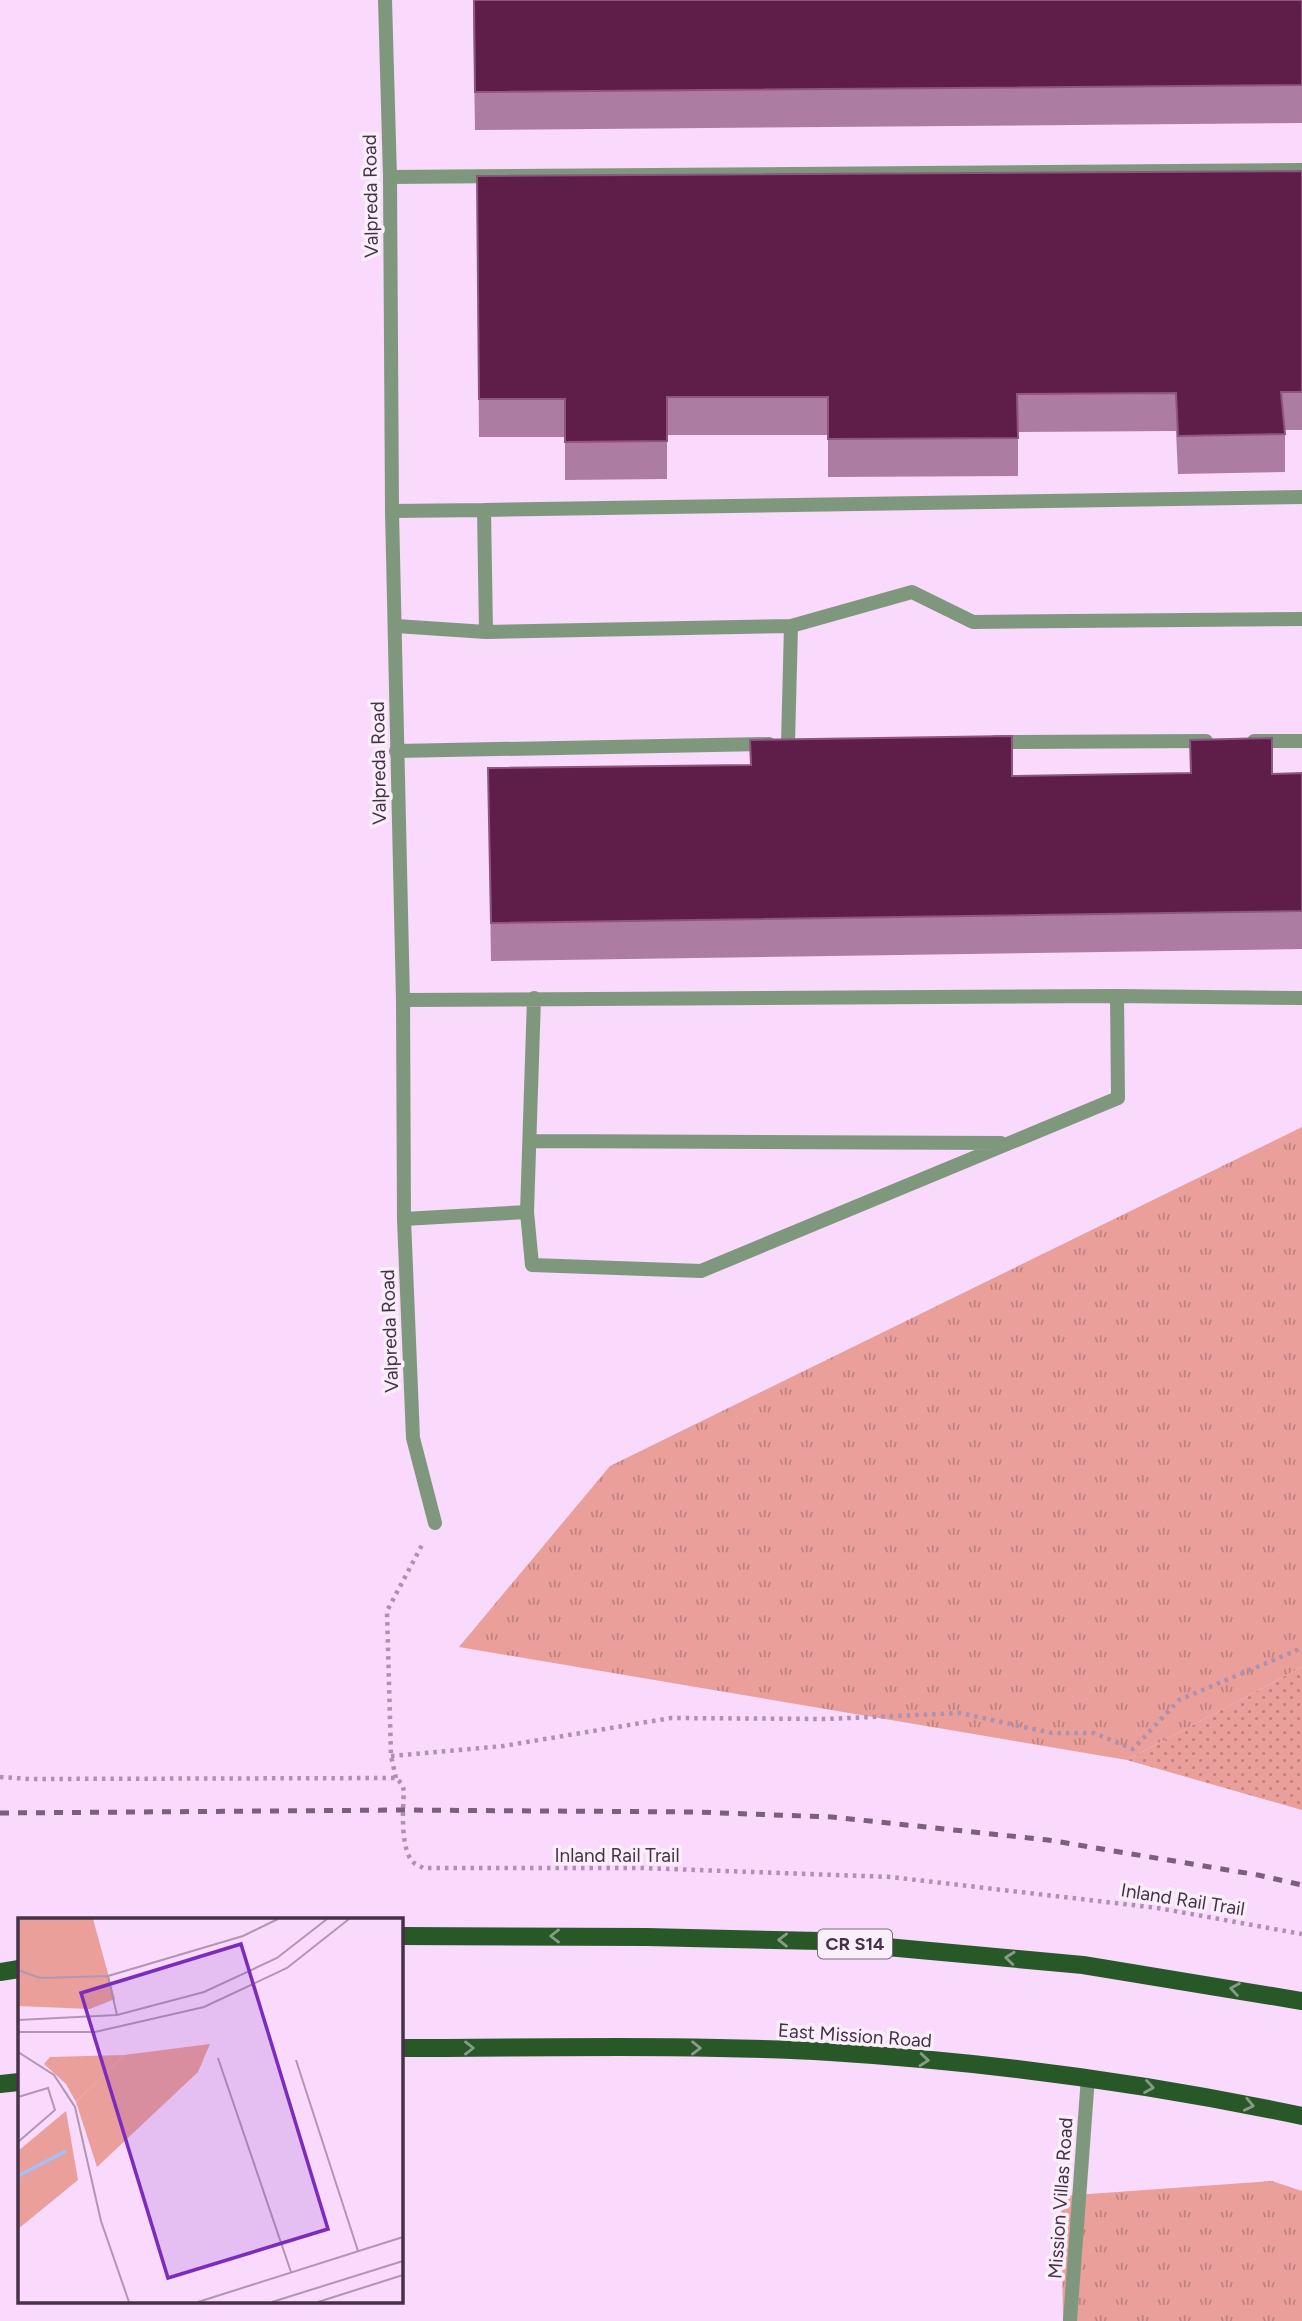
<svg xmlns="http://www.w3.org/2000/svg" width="1302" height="2321" viewBox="0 0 1302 2321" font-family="Figtree,sans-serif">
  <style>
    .grass { fill: url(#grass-tufts) }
    .park { fill: url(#park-dots) }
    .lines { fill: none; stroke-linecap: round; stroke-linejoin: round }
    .path { stroke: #ad91af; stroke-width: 4.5; stroke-dasharray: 3.5 5; stroke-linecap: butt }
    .lane { stroke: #7f987d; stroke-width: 14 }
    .street { stroke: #7f987d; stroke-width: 14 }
    .primary { stroke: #295828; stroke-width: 18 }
    .rail { stroke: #79607b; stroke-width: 5; stroke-dasharray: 9 9; stroke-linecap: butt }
    .wall { fill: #ac7ca2 }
    .building { fill: #5f1e49; stroke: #8d567f; stroke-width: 2 }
    .oneway { stroke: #879c86 }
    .labels { text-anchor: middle; stroke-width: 7; stroke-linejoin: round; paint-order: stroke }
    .shield { fill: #f9eefa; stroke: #7c6a7d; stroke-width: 2 }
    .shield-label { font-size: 18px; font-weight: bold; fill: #463148 }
    .street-label { font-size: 19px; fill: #463148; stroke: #f9eefa }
    .inset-river { fill: none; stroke: #a3c0f9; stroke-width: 3.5 }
    .inset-road { fill: none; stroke: #b196b4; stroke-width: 2 }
    .view { fill: #7b2cbf; fill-opacity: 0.15; stroke: #7b2cbf; stroke-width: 3.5 }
    .inset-edge { fill: none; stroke: #463148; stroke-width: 3.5 }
  </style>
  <defs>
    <pattern id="grass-tufts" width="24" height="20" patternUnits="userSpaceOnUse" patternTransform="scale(1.75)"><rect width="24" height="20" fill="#ea9f9b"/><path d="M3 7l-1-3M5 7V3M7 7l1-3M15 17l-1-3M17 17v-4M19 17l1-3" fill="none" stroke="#bf8280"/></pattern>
    <pattern id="park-dots" width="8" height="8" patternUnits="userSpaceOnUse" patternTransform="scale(1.75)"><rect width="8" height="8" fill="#ea9f9b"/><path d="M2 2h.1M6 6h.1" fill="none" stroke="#bf8280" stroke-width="1.8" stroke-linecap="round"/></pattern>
  </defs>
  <rect width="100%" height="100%" fill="#f9d9fc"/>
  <path class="grass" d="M1302 1127V1667L1127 1760 459 1647 610 1466Z
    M1272 2181 1302 2191V2321H1063L1061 2196Z"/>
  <path class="park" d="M1302 1667V1810L1127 1760Z"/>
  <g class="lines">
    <path class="path" d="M391 1756 503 1746 671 1718 827 1719 960 1713 1052 1733H1094L1133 1749 1179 1700 1302 1648
      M0 1777 30 1779 396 1778 402 1784 404 1791C403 1808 400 1849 413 1862 416 1865 420 1866 423 1868H642L891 1877 1158 1908 1302 1934
      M396 1778 391 1756 387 1611 422 1545"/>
    <path class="lane" d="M390 177 1302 170
      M484 510 1302 497
      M392 511 484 510 486 632
      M396 626 486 632 791 626 788 743
      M791 626 912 592 973 622 1302 619
      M1254 741H1302
      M995 742 1206 741
      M396 751 769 744
      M1117 996 1302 998
      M403 1000 1117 996 1118 1098 701 1271 532 1265 527 1212 404 1219
      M530 1141 1001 1143
      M527 1212 534 998"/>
    <path class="street" d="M385 0 390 177 392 511 403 1000 404 1219 413 1438 435 1523
      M1070 2321 1088 2077"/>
    <path class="primary" d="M401 1936 647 1937 821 1941 1083 1965 1302 2001
      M0 1972 19 1969
      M401 2048C544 2048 687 2044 830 2052 989 2062 1146 2083 1302 2116
      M0 2084 19 2082"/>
    <path class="rail" d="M0 1813 403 1810 694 1812 832 1817 1048 1840 1258 1875 1302 1885"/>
  </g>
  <path class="wall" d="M473 0H1302V123L475 130Z
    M1302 171V430H1285V472L1178 474 1176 431 1018 432V476L828 477V435H667V479L565 480V437H479L477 176Z
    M750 740 1012 776 1190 773V740L1272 774 1302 773V949L491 961 488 768 750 765Z"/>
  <path class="building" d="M474 0H1302V85L475 92Z
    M1302 171V392H1281L1285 434 1178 436 1176 393 1017 394 1018 438 828 439V397H667V441L565 442V399H479L477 176Z
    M1012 736V776L1191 773 1190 740 1272 738V774L1302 773V911L491 923 488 768 751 765 750 740Z"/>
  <defs><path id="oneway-chevron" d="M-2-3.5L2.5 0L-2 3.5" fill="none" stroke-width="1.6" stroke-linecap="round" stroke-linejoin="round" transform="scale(1.75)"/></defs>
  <g class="oneway">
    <use href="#oneway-chevron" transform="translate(555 1936) rotate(-180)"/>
    <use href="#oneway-chevron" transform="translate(783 1940) rotate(-179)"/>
    <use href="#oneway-chevron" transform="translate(1010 1958) rotate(-174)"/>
    <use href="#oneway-chevron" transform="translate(1235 1989) rotate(-171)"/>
    <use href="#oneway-chevron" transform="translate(469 2048)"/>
    <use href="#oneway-chevron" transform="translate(696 2048) rotate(1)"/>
    <use href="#oneway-chevron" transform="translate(924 2060) rotate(5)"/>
    <use href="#oneway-chevron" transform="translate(1149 2087) rotate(9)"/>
    <use href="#oneway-chevron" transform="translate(1249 2105) rotate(12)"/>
  </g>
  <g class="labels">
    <rect class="shield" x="818" y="1929.5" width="74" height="29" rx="5"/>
    <g class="shield-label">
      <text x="855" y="1950">CR S14</text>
    </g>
    <g class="street-label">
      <text transform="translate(370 196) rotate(-91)" y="7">Valpreda Road</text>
      <text transform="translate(378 763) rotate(-91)" y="7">Valpreda Road</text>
      <text transform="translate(389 1331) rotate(-92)" y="7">Valpreda Road</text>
      <text x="617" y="1862">Inland Rail Trail</text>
      <text transform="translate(1183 1899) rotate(9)" y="7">Inland Rail Trail</text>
      <text transform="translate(855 2035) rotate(4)" y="7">East Mission Road</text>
      <text transform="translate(1060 2198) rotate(-86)" y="7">Mission Villas Road</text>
    </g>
  </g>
  <g transform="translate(18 1918)">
    <rect width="385" height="385" fill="#f9d9fc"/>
    <path d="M0 1H75L97 81 72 91 0 88ZM192 126 180 154 79 249 58 184 106 137ZM48 193 60 262 0 311V233Z" fill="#ea9f9b"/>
    <path d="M106 137 58 184 48 166 26 146 32 139Z" fill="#ea9f9b"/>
    <path class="inset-river" d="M0 258 48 233"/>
    <path class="inset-road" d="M0 52 22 60 90 58M99 97 90 58 225 18 260 1M0 102 99 97 186 74 259 40 309 1M0 114H77L186 89 269 50 331 1M0 134 36 157 57 189 83 303 111 384M200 140 273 354M278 142 340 333M0 179 30 170 37 192 0 224M180 384 385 319M254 384 385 343M300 384 385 357"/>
    <path class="view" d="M223 26 310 311 150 360 63 75Z"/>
    <rect width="385" height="385" class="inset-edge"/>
  </g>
</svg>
